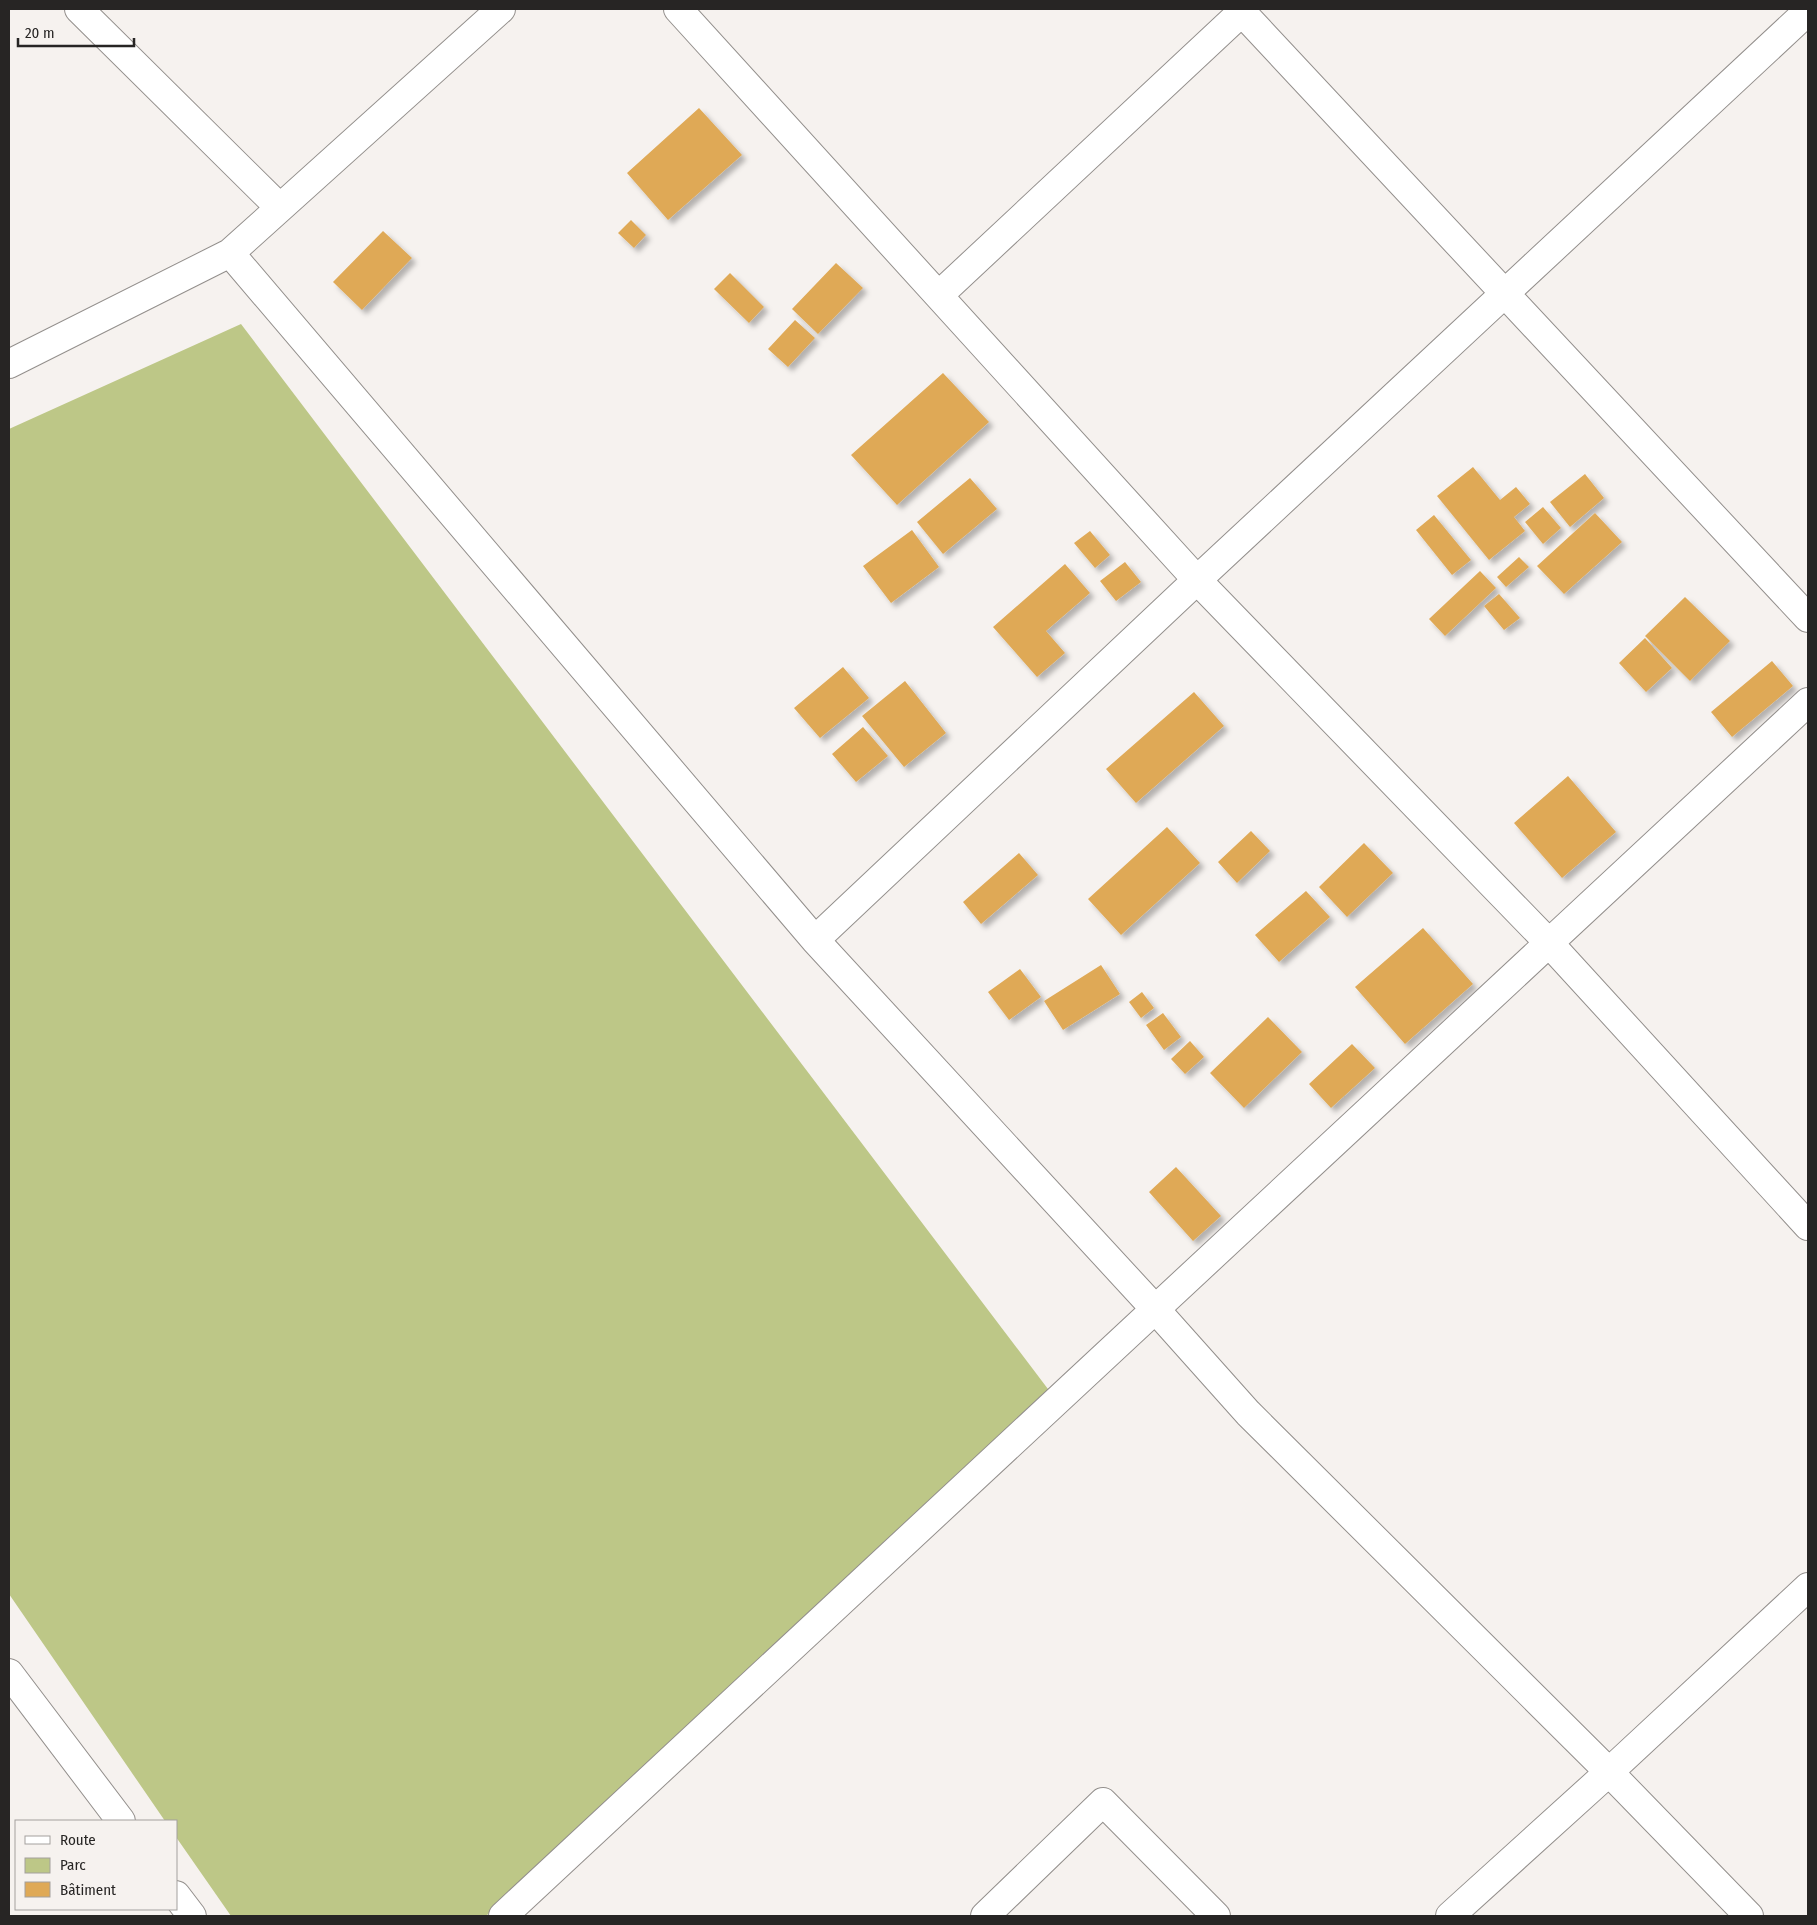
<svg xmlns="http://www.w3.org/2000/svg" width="1817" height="1925" viewBox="0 0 1817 1925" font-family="'Fira Sans Condensed',sans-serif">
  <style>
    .green { fill: #bdc787 }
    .building { fill: #dfa956; filter: url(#shadow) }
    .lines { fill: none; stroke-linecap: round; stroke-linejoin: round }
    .minor-casing { stroke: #938f8c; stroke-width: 30 }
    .minor { stroke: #fff; stroke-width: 28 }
  </style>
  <defs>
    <filter id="shadow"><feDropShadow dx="4.5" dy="4.5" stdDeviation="2.5" flood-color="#0004"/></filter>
  </defs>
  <rect width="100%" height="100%" fill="#f6f2ef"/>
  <path class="green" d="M241 324 1051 1393 486 1916H231L176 1837V1821H165L9 1594V429Z"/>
  <path class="building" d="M699 108 742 155 668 220 627 173Z
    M631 220 646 235 634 248 618 233Z
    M383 231 412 258 362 310 333 282Z
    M836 263 863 288 818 334 792 309Z
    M730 273 764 307 749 323 714 289Z
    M795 320 815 338 788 367 768 349Z
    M943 373 989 422 897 505 851 455Z
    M1473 467 1500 500 1516 487 1530 504 1514 517 1525 531 1489 560 1437 496Z
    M1585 474 1604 498 1570 527 1550 502Z
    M970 478 997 509 943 554 917 522Z
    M1543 507 1561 528 1543 544 1525 522Z
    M1595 513 1622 542 1564 594 1537 566Z
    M1434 515 1471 560 1452 575 1416 530Z
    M912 530 939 567 891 603 863 566Z
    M1090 531 1110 555 1095 568 1074 543Z
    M1519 557 1529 567 1506 587 1497 577Z
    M1125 562 1141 582 1116 601 1100 581Z
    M1065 564 1090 593 1046 631 1065 653 1037 677 993 627Z
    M1480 571 1496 588 1445 636 1429 619Z
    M1499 594 1520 618 1504 630 1484 606Z
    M1685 597 1730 641 1690 681 1645 636Z
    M1645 638 1672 668 1646 692 1619 663Z
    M1772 661 1793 686 1732 737 1711 712Z
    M843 667 869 698 820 738 794 708Z
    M905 681 946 733 904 767 862 716Z
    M1194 692 1224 726 1136 803 1106 769Z
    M863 727 888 756 856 782 832 754Z
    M1568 776 1616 832 1562 878 1514 823Z
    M1167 827 1200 863 1121 935 1088 899Z
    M1251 831 1270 851 1237 883 1218 862Z
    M1364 843 1393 873 1347 917 1319 887Z
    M1019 853 1038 875 981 924 963 902Z
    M1306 891 1330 917 1279 962 1255 935Z
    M1423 928 1473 984 1405 1044 1355 987Z
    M1101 965 1120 994 1063 1030 1044 1001Z
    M1020 969 1041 997 1009 1020 988 992Z
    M1142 992 1154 1008 1141 1018 1129 1002Z
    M1163 1013 1181 1037 1164 1050 1146 1025Z
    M1268 1017 1302 1052 1244 1108 1210 1073Z
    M1190 1041 1204 1057 1185 1074 1171 1059Z
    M1352 1044 1375 1068 1331 1108 1309 1084Z
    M1176 1167 1221 1216 1193 1241 1149 1192Z"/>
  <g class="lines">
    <g class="minor-casing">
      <path id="minor" d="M79 9 280 208
        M678 9 1197 580 1549 943 1808 1226
        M1239 9 1808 618
        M230 253 815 940 1156 1310 1248 1413 1609 1772 1749 1916
        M939 295 1245 9
        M9 364 230 253 501 9
        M815 940 1197 580 1808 11
        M9 1673 121 1821
        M176 1895 192 1916
        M503 1916 1808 702
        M985 1916 1103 1802 1216 1916
        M1450 1916 1609 1772 1808 1587"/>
    </g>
    <use href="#minor" class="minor"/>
  </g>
  <rect width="1817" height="1925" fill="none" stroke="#272524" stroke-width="20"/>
  <rect x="15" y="1820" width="162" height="90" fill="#f6f2ef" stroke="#a3a09e"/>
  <rect x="25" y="1836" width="25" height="8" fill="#ffffff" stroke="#a3a09e"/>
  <text x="60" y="1845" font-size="15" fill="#272524">Route</text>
  <rect x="25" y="1858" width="25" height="15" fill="#bdc787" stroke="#a3a09e"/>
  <text x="60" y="1870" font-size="15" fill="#272524">Parc</text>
  <rect x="25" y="1882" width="25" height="15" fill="#dfa956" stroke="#a3a09e"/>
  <text x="60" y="1895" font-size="15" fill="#272524">Bâtiment</text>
  <path d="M18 38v8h116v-8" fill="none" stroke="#272524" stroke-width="2.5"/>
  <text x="25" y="38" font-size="15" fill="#272524" stroke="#f6f2ef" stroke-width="4" paint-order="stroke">20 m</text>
</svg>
